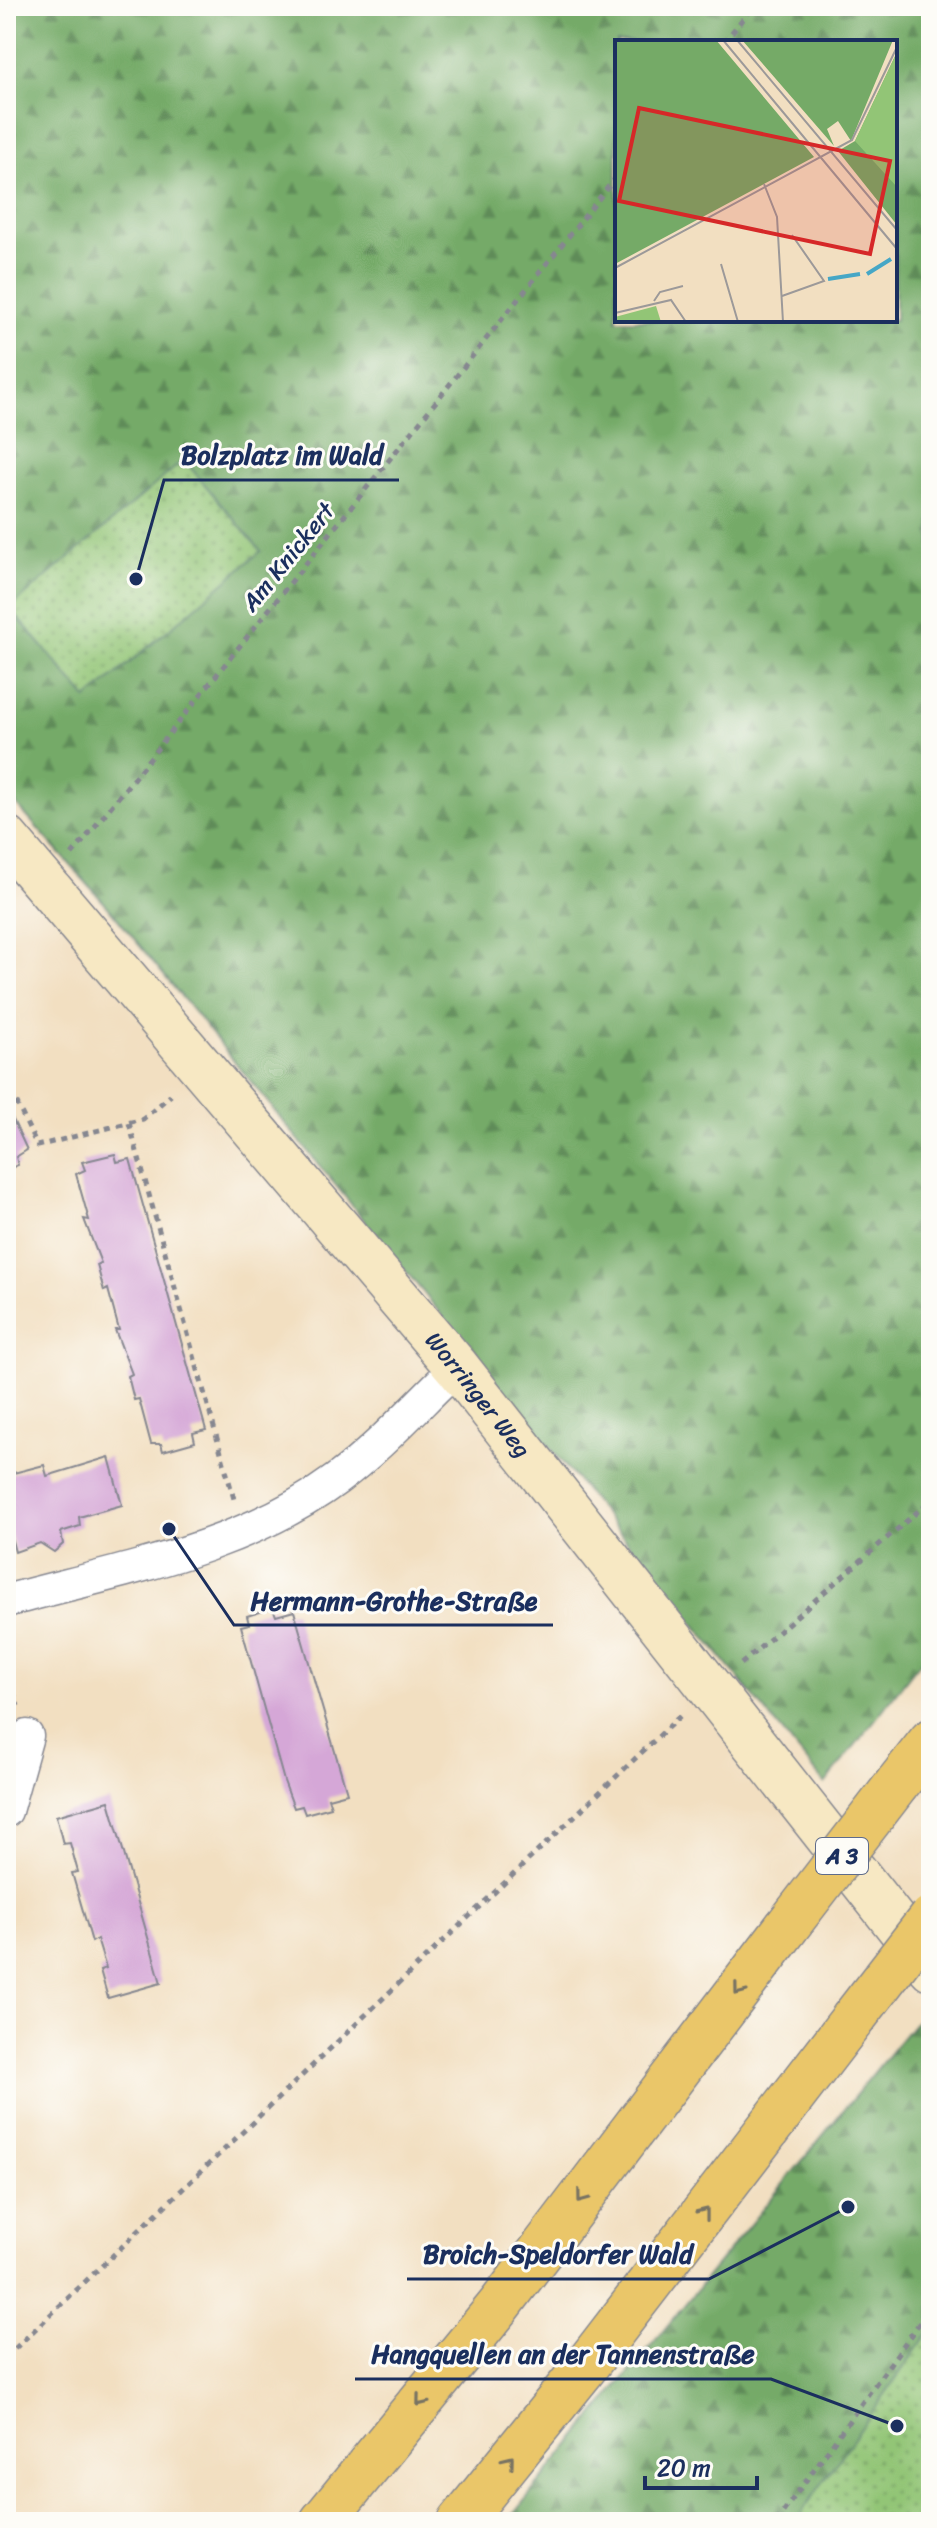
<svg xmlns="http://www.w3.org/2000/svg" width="937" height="2528" viewBox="0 0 937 2528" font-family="Sriracha,sans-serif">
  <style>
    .forest { fill: url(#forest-firs); stroke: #486c62; stroke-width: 2; fill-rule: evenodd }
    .park { fill: url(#park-dots); stroke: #567a6a; stroke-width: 2 }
    .building { fill: #d5a7d7 }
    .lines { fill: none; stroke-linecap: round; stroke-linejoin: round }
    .street-casing { stroke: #868790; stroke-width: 35 }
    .secondary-casing { stroke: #868790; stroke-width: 47 }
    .highway-casing { stroke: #868790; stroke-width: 47 }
    .path { stroke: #868790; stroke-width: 5; stroke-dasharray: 6 6; stroke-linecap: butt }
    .street { stroke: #fff; stroke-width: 32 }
    .secondary { stroke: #f7e8c3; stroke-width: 44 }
    .highway { stroke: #eac669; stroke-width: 44 }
    .highway-bridge-casing { stroke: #868790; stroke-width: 47; stroke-linecap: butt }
    .highway-bridge { stroke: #eac669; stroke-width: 44 }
    .oneway { stroke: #787363 }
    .labels { text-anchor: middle; stroke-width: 6; stroke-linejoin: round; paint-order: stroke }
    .shield { fill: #fdfcf7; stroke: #5f6c8c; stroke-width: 2 }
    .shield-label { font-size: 22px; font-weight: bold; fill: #1b2f5e }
    .street-label { font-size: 24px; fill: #1b2f5e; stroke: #fdfcf7 }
    .inset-river { fill: none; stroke: #46a7c6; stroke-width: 4 }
    .inset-road { fill: none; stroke: #9c9999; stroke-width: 2 }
    .view { fill: #d62828; fill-opacity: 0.15; stroke: #d62828; stroke-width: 4 }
    .inset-edge { fill: none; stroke: #1b2f5e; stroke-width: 4 }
    .leader { fill: none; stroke: #1b2f5e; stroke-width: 3 }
    .callout-dot { fill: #1b2f5e; stroke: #fdfcf7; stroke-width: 3 }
    .callout-label { font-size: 26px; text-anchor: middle; font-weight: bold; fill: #1b2f5e; stroke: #fdfcf7; stroke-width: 6; stroke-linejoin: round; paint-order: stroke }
  </style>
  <defs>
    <pattern id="forest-firs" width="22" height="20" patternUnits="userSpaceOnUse" patternTransform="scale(2)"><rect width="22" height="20" fill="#75aa67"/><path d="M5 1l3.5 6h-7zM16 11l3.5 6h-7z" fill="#5f8b58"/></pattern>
    <pattern id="park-dots" width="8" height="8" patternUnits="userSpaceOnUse" patternTransform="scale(2)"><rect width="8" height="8" fill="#92c576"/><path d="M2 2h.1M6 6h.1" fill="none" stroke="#76a064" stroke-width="1.8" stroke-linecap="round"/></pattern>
  </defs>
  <rect width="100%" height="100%" fill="#fdfcf7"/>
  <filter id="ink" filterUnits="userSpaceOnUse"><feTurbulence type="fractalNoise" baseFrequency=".0125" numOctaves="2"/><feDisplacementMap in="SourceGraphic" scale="16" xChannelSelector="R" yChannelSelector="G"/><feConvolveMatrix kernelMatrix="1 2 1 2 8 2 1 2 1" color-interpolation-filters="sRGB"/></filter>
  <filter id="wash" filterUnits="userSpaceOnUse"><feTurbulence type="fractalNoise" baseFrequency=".006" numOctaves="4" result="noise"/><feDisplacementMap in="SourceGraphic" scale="32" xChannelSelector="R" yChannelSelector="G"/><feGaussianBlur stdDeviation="1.8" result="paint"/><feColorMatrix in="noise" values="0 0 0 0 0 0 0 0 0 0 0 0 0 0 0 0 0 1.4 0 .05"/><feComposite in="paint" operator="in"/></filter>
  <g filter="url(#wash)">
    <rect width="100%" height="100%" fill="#f2dfc1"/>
    <path class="forest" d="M6 6H931V1648L825 1784 109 908 6 793ZM617 42H895V320H617Z
      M926 2009 931 2014V2522H507Z"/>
    <path class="park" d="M184 460 261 551 87 699 10 608Z
      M931 2329V2522H795Z"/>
    <g id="blocks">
      <path class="building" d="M6 1105 27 1150 16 1157 18 1165 6 1170Z
        M115 1154 117 1162 130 1159 206 1430 193 1433 195 1442 163 1451 161 1444H151L139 1399 134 1400 128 1376 132 1374 115 1330H119L108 1289 104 1291 97 1265 101 1263 84 1219 89 1220 76 1174 85 1170 82 1162Z
        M109 1457 122 1505 79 1517 80 1526 61 1532 63 1544 54 1552 40 1543 15 1552 6 1518V1475L44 1465 47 1476Z
        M273 1608 276 1616 294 1611 347 1793 328 1798 331 1807 305 1814 302 1806 294 1808 284 1781 241 1626 249 1624 247 1616Z
        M109 1801 161 1983 108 1998 100 1970 106 1968 97 1939 92 1942 72 1873 78 1872 70 1843 63 1844 56 1816Z"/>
    </g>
  </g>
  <g filter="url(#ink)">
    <use href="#blocks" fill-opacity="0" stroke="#868790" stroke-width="2"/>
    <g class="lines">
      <g class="street-casing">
        <path id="street" d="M6 1601C116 1571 243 1549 337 1479 380 1447 418 1404 457 1367
          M6 1811 27 1736"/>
      </g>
      <g class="secondary-casing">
        <g id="secondary">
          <path id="s1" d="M6 838 457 1367 931 1968"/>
        </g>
      </g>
      <g class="highway-casing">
        <path id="highway" d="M897 1784 931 1741
          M322 2522 499 2306 786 1928
          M460 2522 582 2371 852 2020"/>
      </g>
      <path class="path" d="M724 42 753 6
        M72 855 617 176
        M6 1080 37 1146 143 1119 171 1095
        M129 1123 234 1499
        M741 1664 931 1500
        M6 1669 18 1706
        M6 2357 681 1715
        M776 2522 931 2307"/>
      <use href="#street" class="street"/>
      <use href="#secondary" class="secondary"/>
      <use href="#highway" class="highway"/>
      <g class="highway-bridge-casing">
        <path id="highway-bridge" d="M786 1928 897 1784
          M852 2020 931 1918"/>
      </g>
      <use href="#highway-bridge" class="highway-bridge"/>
    </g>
    <defs><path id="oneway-chevron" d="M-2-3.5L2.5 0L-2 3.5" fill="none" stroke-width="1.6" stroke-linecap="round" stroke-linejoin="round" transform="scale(2)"/></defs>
    <g class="oneway">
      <use href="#oneway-chevron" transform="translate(739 1990) rotate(127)"/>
      <use href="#oneway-chevron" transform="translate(582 2197) rotate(127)"/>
      <use href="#oneway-chevron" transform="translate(704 2213) rotate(-52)"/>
      <use href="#oneway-chevron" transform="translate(421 2401) rotate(129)"/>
      <use href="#oneway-chevron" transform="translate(509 2461) rotate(-51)"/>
    </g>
  </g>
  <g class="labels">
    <rect class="shield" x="816" y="1838" width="52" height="36" rx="6"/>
    <g class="shield-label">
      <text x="842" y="1864">A 3</text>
    </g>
    <g class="street-label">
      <text transform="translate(288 557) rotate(-51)" y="8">Am Knickert</text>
      <text dy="8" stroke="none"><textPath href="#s1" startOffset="730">Worringer Weg</textPath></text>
    </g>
  </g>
  <g transform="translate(615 40)">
    <rect width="282" height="282" fill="#f2dfc1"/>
    <path d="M0 0H101L199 117 0 224ZM127 0H278L236 101 223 81 212 89 219 106ZM282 12V185L223 111 240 101Z" fill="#75aa67"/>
    <path d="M282 12V147L240 101ZM41 266 46 282H0V277Z" fill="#92c576"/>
    <path class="inset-river" d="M252 234 276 219M213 239 245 234"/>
    <path class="inset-road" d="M108 0 282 209M122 0 282 190M149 144 162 177 168 282M106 224 123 282M0 228 237 100 282 7M167 256 209 241 177 195M39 261 45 252 68 246M0 273 56 260 71 282"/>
    <path class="view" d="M24 68 275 121 255 214 4 161Z"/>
    <rect width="282" height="282" class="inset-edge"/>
  </g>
  <path class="leader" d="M136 579L164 480H399M169 1529L234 1625H553M848 2207L709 2279H407M897 2426L771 2379H355"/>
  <g class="callout-dot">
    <circle cx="136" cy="579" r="8"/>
    <circle cx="169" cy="1529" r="8"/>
    <circle cx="848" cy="2207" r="8"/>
    <circle cx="897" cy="2426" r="8"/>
  </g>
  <g class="callout-label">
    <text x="282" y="464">Bolzplatz im Wald</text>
    <text x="394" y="1610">Hermann-Grothe-Straße</text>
    <text x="558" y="2263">Broich-Speldorfer Wald</text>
    <text x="563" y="2363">Hangquellen an der Tannenstraße</text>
  </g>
  <rect width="937" height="2528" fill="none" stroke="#fdfcf7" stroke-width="32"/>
  <path d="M645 2476v12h112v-12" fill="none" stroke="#1b2f5e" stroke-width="4"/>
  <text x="657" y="2476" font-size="24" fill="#1b2f5e" stroke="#fdfcf7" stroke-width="6" paint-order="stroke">20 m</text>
</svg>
